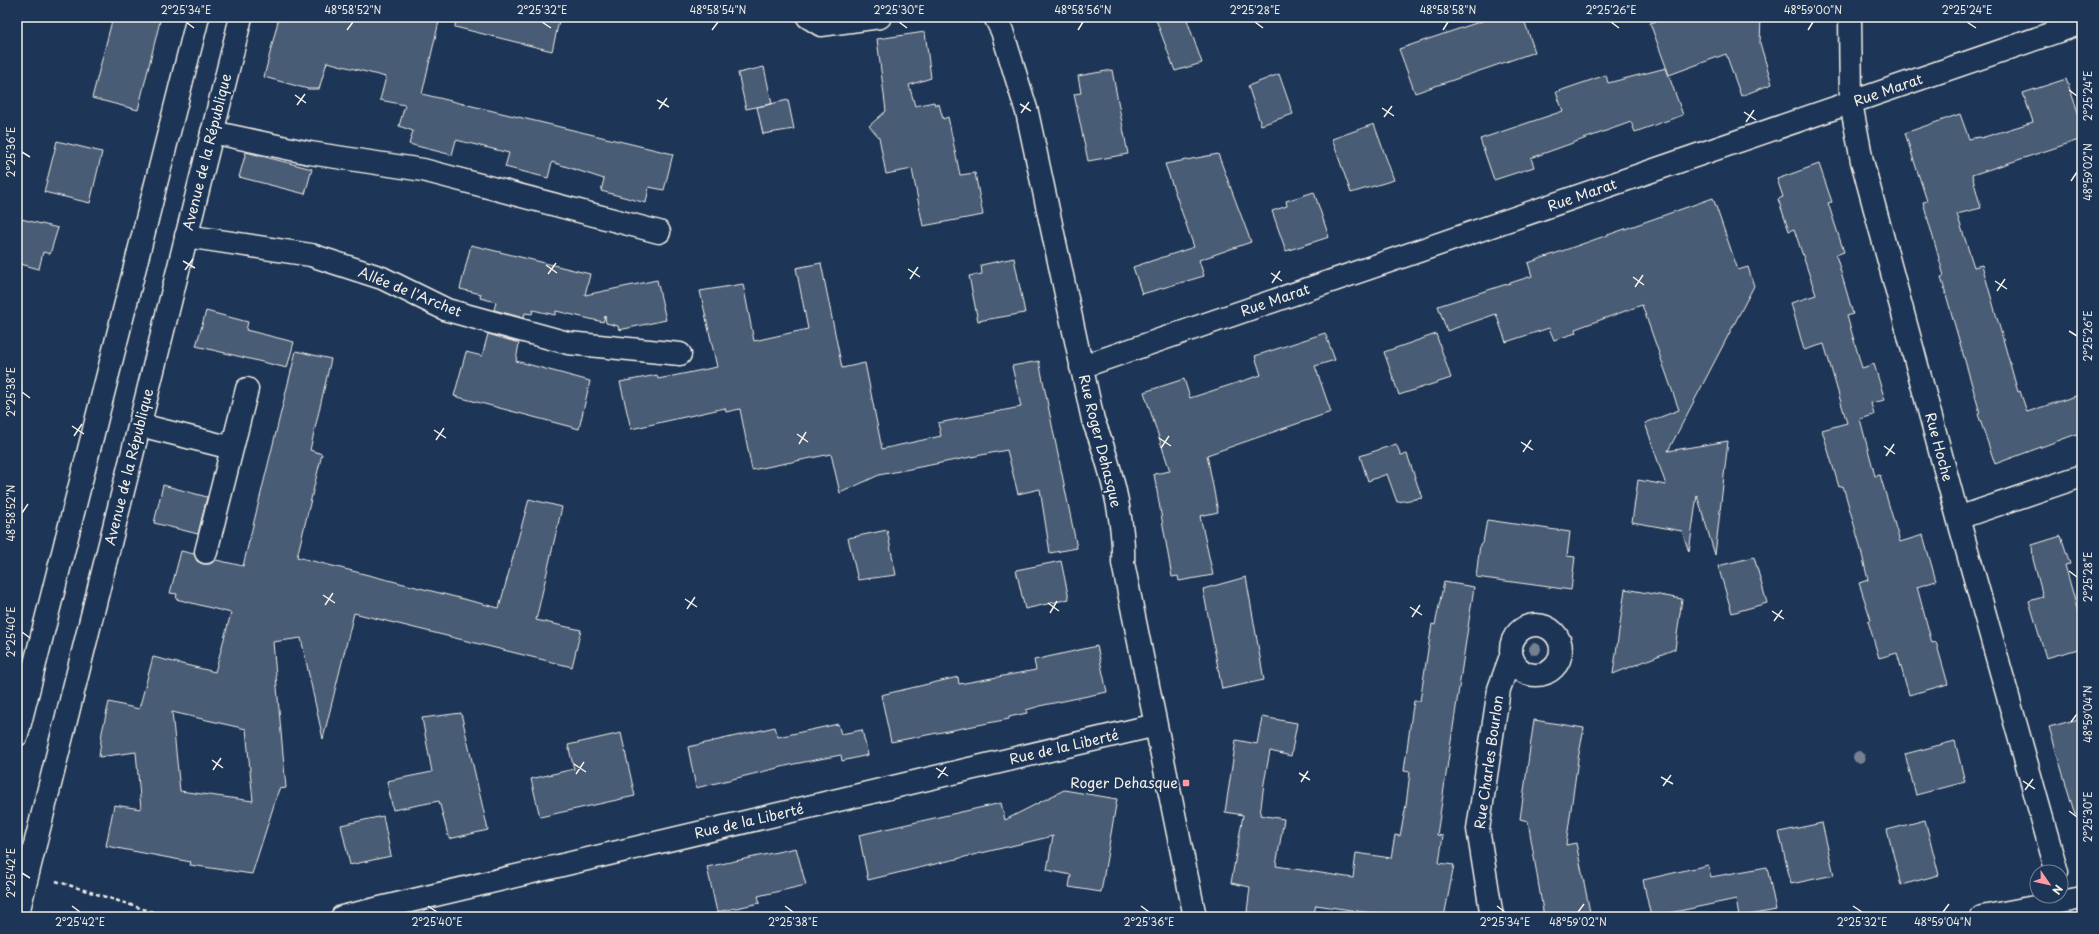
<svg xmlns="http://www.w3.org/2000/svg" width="2099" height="934" viewBox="0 0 2099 934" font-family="'Playpen Sans',sans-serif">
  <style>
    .building { fill: #485b74; stroke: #f4f1e8; fill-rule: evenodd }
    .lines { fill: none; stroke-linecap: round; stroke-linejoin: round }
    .minor-casing { stroke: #f4f1e8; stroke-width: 25 }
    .major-casing { stroke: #f4f1e8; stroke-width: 25 }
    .path { stroke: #f4f1e8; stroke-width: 2.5; stroke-dasharray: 4 3; stroke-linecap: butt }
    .minor { stroke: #1d3557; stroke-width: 22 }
    .major { stroke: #1d3557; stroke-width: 22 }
    .tree { fill: #748191 }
    .ticks { fill: none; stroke: #f4f1e8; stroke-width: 1.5 }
    .poi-dot { fill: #ff9aa2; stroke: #1d3557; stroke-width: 1.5 }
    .labels { text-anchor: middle; stroke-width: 4; stroke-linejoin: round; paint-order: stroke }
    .street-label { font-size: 14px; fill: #f4f1e8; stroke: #1d3557 }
    .poi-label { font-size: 14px; fill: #f4f1e8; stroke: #1d3557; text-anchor: end }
    .neatline { fill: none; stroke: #f4f1e8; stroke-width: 1.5 }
    .ticks-label { font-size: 10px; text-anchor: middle; fill: #f4f1e8 }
  </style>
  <rect width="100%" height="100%" fill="#1d3557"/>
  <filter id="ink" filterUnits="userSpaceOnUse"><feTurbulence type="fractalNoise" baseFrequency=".025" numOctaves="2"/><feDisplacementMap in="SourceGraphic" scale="8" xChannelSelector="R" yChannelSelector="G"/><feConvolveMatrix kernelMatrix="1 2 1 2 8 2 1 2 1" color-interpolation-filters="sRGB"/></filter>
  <g filter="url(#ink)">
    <path class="building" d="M113 17H161L138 110 92 98Z
      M279 17H440L422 94 673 154 664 190 649 187 646 203 601 191 604 179 552 162 548 178 505 167 509 153 456 140 452 155 409 144 413 131 399 126 405 105 380 100 386 77 327 62 319 89H308L264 77Z
      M456 17H560L552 51 455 27Z
      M1155 17H1186L1202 63 1175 71Z
      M1494 17H1523L1535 52 1415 93 1399 49Z
      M1670 17H1761L1760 43 1772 84 1741 96 1726 54 1669 75 1650 23Z
      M925 32 931 78 909 85 915 106 934 102 935 105 939 104 943 119 948 117 960 175 975 173 983 215 923 226 912 169 886 174 879 137 869 126 886 111 877 39Z
      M764 67 772 104 746 109 738 73Z
      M1666 68 1683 115 1635 132 1631 122 1531 158 1534 167 1494 180 1480 139 1563 111 1556 92 1606 75 1608 83Z
      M1112 70 1128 154 1088 161 1074 94 1081 93 1078 76Z
      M1279 74 1293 114 1261 125 1248 86Z
      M2066 79 2082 123V139L1972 175 1981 208 1957 214 1974 267 1982 265 2018 392 2020 391 2027 412 2082 394V432L1995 464 1978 414 1980 413 1941 277 1944 276 1923 202 1927 201 1905 133 1960 114 1969 139 1979 137 1981 138 2033 122 2023 93Z
      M788 100 794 129 763 134 757 107Z
      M1374 124 1394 180 1351 193 1332 139Z
      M57 141 102 152 90 203 44 192Z
      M246 152 312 169 305 194 239 177Z
      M1218 154 1251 242 1199 260 1204 276 1142 294 1133 267 1194 247 1165 164Z
      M1819 164 1832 202 1828 203 1844 252 1836 255 1853 314 1847 316 1862 368 1874 364 1885 400 1871 403 1874 415 1860 419 1875 476 1880 475 1900 542 1923 535 1936 581 1917 587 1932 643 1936 642 1948 684 1909 695 1897 653 1879 658 1868 621 1871 620 1859 583 1868 580 1859 542 1843 486 1839 487 1822 430 1847 423 1824 344 1804 350 1791 303 1816 295 1794 229 1789 231 1778 199 1783 197 1777 179Z
      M1314 192 1329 237 1286 251 1272 211 1287 206 1286 201Z
      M1713 198 1738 270 1748 267 1754 286 1668 451 1728 441 1715 555 1697 495 1689 552 1682 531 1632 522 1638 480 1666 485 1645 423 1679 410 1642 305 1575 329 1576 333 1554 340 1549 328 1506 342 1496 314 1447 331 1438 306 1532 276 1528 263Z
      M17 218 58 228 50 254 43 252 39 269 17 263Z
      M471 245 590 274 585 295 657 280 666 320 619 330 618 326 606 323 605 316 603 322 556 311 555 315 533 310 532 314 525 313 524 318 494 310 496 302 480 298 481 294 460 289Z
      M1014 258 1025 313 978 321 969 276 982 274 981 265Z
      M821 263 842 368 865 363 882 449 941 436 938 423 1021 407 1012 366 1039 361 1077 548 1050 553 1040 489 1018 494 1007 450 879 475 840 493 831 454 752 470 740 409 726 412 725 408 631 429 620 382 657 375 658 379 717 367 700 291 743 284 754 341 808 329 796 268Z
      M206 311 248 322 246 330 294 342 287 368 196 346Z
      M1325 333 1335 360 1315 366 1331 412 1207 455 1218 512 1200 516 1213 575 1179 581 1178 576 1172 577 1154 474 1170 471 1144 392 1184 379 1190 398 1224 387 1261 375 1255 356Z
      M488 334 519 343 516 361 590 381 579 429 454 396 466 352 482 356Z
      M1436 334 1451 378 1399 395 1384 352Z
      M296 351 331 359 310 450 322 454 297 557 499 608 529 499 562 507 536 620 581 630 572 667 354 613 323 739 301 638 273 642 286 788 279 789 252 874 190 865 191 862 106 846 114 805 141 809 136 752 99 757 102 732 109 702 139 709 153 657 215 672 231 613 176 599 177 594 170 593 181 551 194 554 197 561 203 564H210L216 560 243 566ZM172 712 246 729 253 801 180 791Z
      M1396 444 1401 455 1407 454 1422 498 1397 502 1387 474 1368 481 1360 456Z
      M163 485 207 497 198 534 154 523Z
      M1487 520 1570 532 1567 556 1575 557 1571 590 1476 577 1480 544 1483 542Z
      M887 530 896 575 858 580 848 538Z
      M2061 536 2070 564 2065 565 2082 626V648L2046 658 2029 601 2043 597 2033 559 2032 545Z
      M1754 557 1767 603 1732 613 1718 566Z
      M1061 561 1069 599 1025 609 1016 570Z
      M1246 577 1264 680 1222 689 1203 589Z
      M1444 582 1474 587 1437 835 1443 836 1439 863 1454 865 1444 917H1378V914L1316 905 1313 917H1272L1247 912 1250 887 1231 883 1243 815 1225 812 1236 740 1257 744 1262 717 1297 723 1291 756 1270 751 1264 783 1260 815 1284 819 1276 866 1353 878 1356 853 1391 858 1395 835 1400 836 1406 805 1410 772 1404 771 1412 712 1414 701H1420L1432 624 1435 625Z
      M1625 589 1682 599 1675 649 1613 674Z
      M1097 646 1107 692 1044 705 1026 710 1027 713 1009 717V719L891 742 881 695 958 677 959 684 1036 670 1034 660Z
      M461 713 488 830 449 839 439 801 393 810 387 781 432 772 422 718Z
      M2082 718V814L2075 815 2049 727Z
      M1534 720 1584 728 1578 759 1566 845 1576 843 1591 917H1544L1528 821 1520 819Z
      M838 724 841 734 862 730 868 755 842 761 841 755 794 764 696 788 688 747 775 727 778 737Z
      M621 733 635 796 540 817 531 779 574 769 568 745Z
      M1955 741 1965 782 1916 795 1905 754Z
      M1064 790 1117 799 1101 892 1069 887 1071 875 1047 870 1053 836 868 880 859 835 1001 803 1005 820Z
      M383 816 391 856 350 865 341 825Z
      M1925 820 1939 875 1901 885 1887 830Z
      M1822 823 1834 875 1791 884 1779 832Z
      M796 848 806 885 758 896 760 903 717 912 707 867Z
      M1708 865 1711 877 1767 867 1776 910 1739 917 1736 899 1651 917 1643 880Z"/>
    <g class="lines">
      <g class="minor-casing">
        <path id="minor" d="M808 17 821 25 880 17
          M995 17 1002 31 1027 112 1093 420C1109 460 1125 520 1123 563L1195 917
          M1850 17 1851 103 1862 161 1958 518 2057 872
          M212 132 310 153 423 170 659 232
          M186 236 311 255 382 278 447 310 568 343 680 354
          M1081 367 2082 23
          M140 425 232 448
          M1958 518 2082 476
          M206 552 247 389
          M1511 650a25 25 0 1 1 50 0a25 25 0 1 1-50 0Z
          M342 917 1156 725
          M1492 917 1478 829 1499 689 1511 656
          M1982 917 2082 898"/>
      </g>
      <g class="major-casing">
        <path id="major" d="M17 735 198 17
          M17 917 241 17"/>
      </g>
      <path class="path" d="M56 881 168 917"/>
      <use href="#minor" class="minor"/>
      <use href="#major" class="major"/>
    </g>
    <g class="tree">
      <circle cx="1535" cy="649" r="6"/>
      <circle cx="1859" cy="757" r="6"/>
    </g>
  </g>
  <path class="ticks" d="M186 22 194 28M542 22 551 28M899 22 907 28M1255 22 1263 28M1611 22 1619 28M1967 22 1976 28M347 30 353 22M712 30 718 22M1078 30 1083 22M1443 30 1448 22M1808 30 1813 22M2069 90 2077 96M295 95 306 103M657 100 669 107M1020 104 1031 111M297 105 305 94M1382 108 1394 116M659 109 667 98M1744 112 1756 120M1021 113 1029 102M1384 117 1392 106M1746 122 1754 110M22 152 30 157M2071 181 2077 172M183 261 195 268M546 265 557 273M908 269 920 277M185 270 193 259M1271 273 1282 281M548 274 556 263M1633 277 1644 285M910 279 918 267M1995 281 2007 289M1272 283 1280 271M1635 287 1643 275M1997 291 2005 279M2069 331 2077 336M22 392 30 398M72 426 84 434M434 430 446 438M797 434 808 442M74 436 82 424M1159 438 1171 446M436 440 444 428M1521 442 1533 450M799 444 806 432M1884 446 1895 454M1161 448 1169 436M1523 452 1531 440M1886 456 1894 444M22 513 28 504M2069 571 2077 577M323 595 335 603M685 599 697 607M1048 603 1059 611M325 605 333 593M1410 607 1422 615M687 609 695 597M1772 611 1784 619M1050 613 1057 601M1412 617 1420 605M1774 621 1782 610M22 632 30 638M2071 722 2077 714M212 760 223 768M574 764 586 772M936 768 948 776M213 770 221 758M1299 773 1310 780M576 774 584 762M1661 777 1673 784M938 778 946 767M2023 781 2035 789M1301 782 1308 771M1663 786 1671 775M2025 790 2033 779M2069 811 2077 817M22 873 30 878M72 906 80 912M428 906 437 912M785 906 793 912M1141 906 1149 912M1497 906 1505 912M1853 906 1862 912M1578 912 1584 904M1943 912 1949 904"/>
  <rect class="poi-dot" x="1182" y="779" width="8" height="8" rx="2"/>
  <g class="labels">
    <g class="street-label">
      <text transform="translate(1888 90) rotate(-19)" y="5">Rue Marat</text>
      <text transform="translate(207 152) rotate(-76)" y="5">Avenue de la République</text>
      <text transform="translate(1582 195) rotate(-19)" y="5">Rue Marat</text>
      <text transform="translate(410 292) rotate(22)" y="5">Allée de l'Archet</text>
      <text transform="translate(1275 300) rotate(-19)" y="5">Rue Marat</text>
      <text transform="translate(1100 441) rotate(76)" y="5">Rue Roger Dehasque</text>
      <text transform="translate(1939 447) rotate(75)" y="5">Rue Hoche</text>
      <text transform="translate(129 467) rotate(-76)" y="5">Avenue de la République</text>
      <text transform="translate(1064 747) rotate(-13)" y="5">Rue de la Liberté</text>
      <text transform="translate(1489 762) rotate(-82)" y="5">Rue Charles Bourlon</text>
      <text transform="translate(749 821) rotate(-13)" y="5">Rue de la Liberté</text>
    </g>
    <g class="poi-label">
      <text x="1178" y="788">Roger Dehasque</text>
    </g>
  </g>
  <rect width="2099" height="934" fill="none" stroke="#1d3557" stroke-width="44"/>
  <g transform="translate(2049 884) rotate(124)"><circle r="19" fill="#1d3557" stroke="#738091"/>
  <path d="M0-3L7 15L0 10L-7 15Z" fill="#ff9aa2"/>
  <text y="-6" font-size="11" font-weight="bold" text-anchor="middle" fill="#f4f1e8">N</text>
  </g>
  <rect x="22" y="22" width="2055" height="890" class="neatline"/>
  <g class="ticks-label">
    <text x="186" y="14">2°25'34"E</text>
    <text x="353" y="14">48°58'52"N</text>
    <text x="542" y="14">2°25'32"E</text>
    <text x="718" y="14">48°58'54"N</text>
    <text x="899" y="14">2°25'30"E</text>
    <text x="1083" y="14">48°58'56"N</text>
    <text x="1255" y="14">2°25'28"E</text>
    <text x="1448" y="14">48°58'58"N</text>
    <text x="1611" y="14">2°25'26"E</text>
    <text x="1813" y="14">48°59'00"N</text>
    <text x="1967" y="14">2°25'24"E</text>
    <text transform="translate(2088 96) rotate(-90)" y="4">2°25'24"E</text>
    <text transform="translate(11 152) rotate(-90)" y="4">2°25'36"E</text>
    <text transform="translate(2088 172) rotate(-90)" y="4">48°59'02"N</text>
    <text transform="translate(2088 336) rotate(-90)" y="4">2°25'26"E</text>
    <text transform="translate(11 392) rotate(-90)" y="4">2°25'38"E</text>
    <text transform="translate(11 513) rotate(-90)" y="4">48°58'52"N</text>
    <text transform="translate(2088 577) rotate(-90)" y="4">2°25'28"E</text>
    <text transform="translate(11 632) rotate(-90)" y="4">2°25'40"E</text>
    <text transform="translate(2088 714) rotate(-90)" y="4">48°59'04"N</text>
    <text transform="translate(2088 817) rotate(-90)" y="4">2°25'30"E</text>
    <text transform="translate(11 873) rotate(-90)" y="4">2°25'42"E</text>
    <text x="80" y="926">2°25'42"E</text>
    <text x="437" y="926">2°25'40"E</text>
    <text x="793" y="926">2°25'38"E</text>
    <text x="1149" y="926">2°25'36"E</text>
    <text x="1505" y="926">2°25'34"E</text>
    <text x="1578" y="926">48°59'02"N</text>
    <text x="1862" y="926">2°25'32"E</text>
    <text x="1943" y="926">48°59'04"N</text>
  </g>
</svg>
